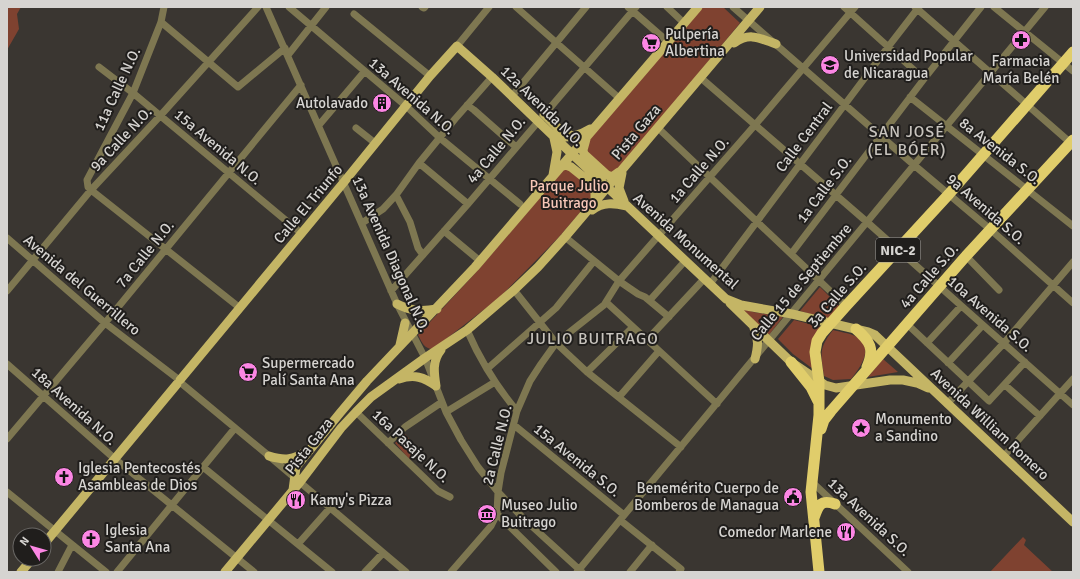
<svg xmlns="http://www.w3.org/2000/svg" width="1080" height="579" viewBox="0 0 1080 579" font-family="Signika,sans-serif">
  <style>
    .green { fill: #7f4230 }
    .lines { fill: none; stroke-linecap: round; stroke-linejoin: round }
    .minor { stroke: #7e7751; stroke-width: 7 }
    .major { stroke: #c4b565; stroke-width: 9 }
    .highway { stroke: #e0cd6b; stroke-width: 11 }
    .labels { text-anchor: middle; stroke-width: 4; stroke-linejoin: round; paint-order: stroke }
    .shield { fill: #201e1c; stroke: #9f9d9b; stroke-width: 1 }
    .shield-label { font-size: 14px; font-weight: bold; fill: #d6d4d1 }
    .poi-label { font-size: 15px; fill: #d6d4d1; stroke: #201e1c; text-anchor: start }
    .street-label { font-size: 15px; fill: #d6d4d1; stroke: #201e1c }
    .park-label { font-size: 15px; fill: #f7c6b7; stroke: #201e1c }
    .neighbourhood-label { font-size: 16px; letter-spacing: 1px; fill: #c8c4be; stroke: #201e1c }
  </style>
  <rect width="100%" height="100%" fill="#3a3631"/>
  <path class="green" d="M7 7H21L17 14 19 29 7 50Z
    M703 7H723L740 23 617 172 610 173 588 153 587 144 589 140Z
    M570 168 594 189V196L559 237 499 298 433 349C424 349 422 342 418 335L479 269 564 169Z
    M820 287 839 306 828 319 800 311Z
    M740 307 753 312 783 317 769 335Z
    M794 320 821 327 813 369 793 354 778 339Z
    M833 330C840 332 849 333 855 336 876 346 860 368 851 379L833 380 824 376C821 354 818 349 833 330Z
    M883 359 898 372 868 377Z
    M405 434 420 451 410 460 395 443Z
    M1023 537 1026 540 1024 545 1053 572H990Z"/>
  <g class="lines">
    <path class="minor" d="M164 7 161 22 133 93 87 180 88 187 91 190 240 308
      M266 7 397 304 425 358 446 412 461 440 478 467 498 492 524 519 582 572
      M289 7 406 106 440 138 520 204
      M422 7 424 8 425 7
      M516 7 619 98
      M628 7 668 42
      M667 7 684 23
      M733 7 914 165 991 230 1073 303
      M844 7 924 79
      M915 7 1073 145
      M994 7 1073 71
      M354 14 430 76
      M161 22 238 87 285 48
      M457 46 489 7
      M288 55 326 7
      M99 67 133 93 301 233
      M701 78 867 222 1073 405
      M512 96 586 7
      M910 97 1073 226
      M467 105 474 110 516 147
      M319 125 364 72
      M356 128 375 143
      M658 128 846 306
      M419 163 468 204
      M396 195 410 222 418 248 423 255
      M362 223 383 209 396 195 419 163 455 119 492 77
      M444 231 480 261
      M565 237 619 281 638 294 645 297 669 317
      M7 238 105 323 178 379
      M791 254 924 79 981 7
      M966 256 999 290
      M710 284 888 47 919 7
      M514 290 556 343 587 372 681 447
      M7 291 91 190 160 116 258 7
      M391 291 468 204 636 7
      M650 300 685 261
      M606 302 717 404
      M907 324 989 401 1025 362
      M467 330C480 360 496 386 517 411
      M647 340 704 279
      M927 343 961 306
      M948 363 983 325
      M7 364 115 459 254 572
      M487 369 556 308 594 261
      M587 372 633 327
      M181 383 269 456 406 572
      M1005 385 1040 416
      M619 397 659 351
      M947 404 1004 343 1073 262
      M356 412 438 491 450 497
      M446 412 495 382
      M514 425 624 515
      M7 439 105 323 301 85
      M388 443 405 427 442 402
      M1004 456 1073 379
      M203 467 332 572
      M812 482 908 572
      M7 492 106 572
      M497 514 556 572
      M620 520 681 569 679 572
      M298 544 330 508
      M58 572 72 545
      M117 572 235 428
      M365 572 383 553
      M451 572 491 526 497 514 498 492 501 473 517 411 530 381 541 364 556 343 604 305 619 281 755 125 855 7
      M577 572 1045 7
      M630 572 652 545"/>
    <path class="major" d="M734 43C750 32 759 38 776 44
      M544 114 559 129 572 136
      M554 137C567 138 579 136 590 129
      M586 139 583 150 584 154 607 175 612 177 619 172
      M560 167 566 165 571 167 591 183 595 189V203
      M622 173 619 188 624 201
      M553 175 557 152 554 138
      M592 210C603 202 614 203 626 206
      M730 303 791 362 825 385 836 388 890 380H903L917 383 928 388
      M397 304C411 311 421 312 437 309
      M754 328C759 339 758 347 755 359
      M400 345 405 323
      M399 379C414 374 424 377 436 386
      M180 380 344 182 430 76 457 46 492 77 572 154 726 299 741 305 792 314 868 332 875 335 1073 522
      M436 386C434 373 432 361 441 350
      M269 456C285 461 293 460 307 451
      M293 490 296 467 340 413 367 381 475 267 698 7
      M44 544 177 384
      M21 572 32 559
      M225 572 300 482 341 428 356 412 371 397 425 358 467 330 514 290 538 267 565 237 760 7"/>
    <path class="highway" d="M856 329C870 341 875 349 867 367
      M791 362 811 387 818 401
      M821 429 824 420 831 411 966 256 1073 140
      M814 518C818 506 820 499 835 504
      M819 572 811 492 819 415V382L815 352 817 341 822 333 846 306 949 194 1073 52"/>
  </g>
  <defs>
    <g id="pharmacy-disc" transform="scale(1)"><circle r="9.5" fill="#fc86e4" stroke="#201e1c"/><path d="M-2-6h4v4h4v4h-4v4h-4v-4h-4v-4h4Z" fill="#111"/></g>
    <g id="supermarket-disc" transform="scale(1)"><circle r="9.5" fill="#fc86e4" stroke="#201e1c"/><path d="M-6-5.5h2.5l.6 2H6L4.5 2H-2.5L-4.4-4H-6ZM-1.5 3.2a1.3 1.3 0 1 0 .1 0ZM3 3.2a1.3 1.3 0 1 0 .1 0Z" fill="#111"/></g>
    <g id="university-disc" transform="scale(1)"><circle r="9.5" fill="#fc86e4" stroke="#201e1c"/><path d="M0-5L7-2L0 1L-7-2ZM-4 1L0 2.5L4 1V4Q0 6-4 4Z" fill="#111"/></g>
    <g id="building-disc" transform="scale(1)"><circle r="9.5" fill="#fc86e4" stroke="#201e1c"/><path d="M-4-6H4V6H1V3H-1V6H-4ZM-2.5-4.3h1.7v1.8h-1.7ZM.8-4.3h1.7v1.8H.8ZM-2.5-1h1.7V.8h-1.7ZM.8-1h1.7V.8H.8Z" fill="#111"/></g>
    <g id="sight-disc" transform="scale(1)"><circle r="9.5" fill="#fc86e4" stroke="#201e1c"/><path d="M0-6L1.8-2.2L6-1.7L2.9 1.2L3.7 5.4L0 3.3L-3.7 5.4L-2.9 1.2L-6-1.7L-1.8-2.2Z" fill="#111"/></g>
    <g id="church-disc" transform="scale(1)"><circle r="9.5" fill="#fc86e4" stroke="#201e1c"/><path d="M-1.2-6h2.4v3.5h3.3v2.4h-3.3V6h-2.4V-.1h-3.3v-2.4h3.3Z" fill="#111"/></g>
    <g id="civic-disc" transform="scale(1)"><circle r="9.5" fill="#fc86e4" stroke="#201e1c"/><path d="M-.6-6.5H3V-4.5H.6V-3L4-1V1h2V6H-6V1h2V-1L-.6-3ZM-1.2 2.5V6h2.4V2.5Z" fill="#111"/></g>
    <g id="restaurant-disc" transform="scale(1)"><circle r="9.5" fill="#fc86e4" stroke="#201e1c"/><path d="M-5-6h1v4h1v-4h1v4h1v-4h1v5L-1.5 .5V6h-2V.5L-5-1ZM5-6V6H3V1.5H1.5Q1.5-4 5-6Z" fill="#111"/></g>
    <g id="museum-disc" transform="scale(1)"><circle r="9.5" fill="#fc86e4" stroke="#201e1c"/><path d="M0-6L6-3V-2H-6V-3ZM-5-1h2V3h-2ZM-1-1h2V3h-2ZM3-1h2V3H3ZM-6 4H6V6H-6Z" fill="#111"/></g>
  </defs>
  <g fill-rule="evenodd">
    <use href="#pharmacy-disc" x="1021" y="40"/>
    <use href="#supermarket-disc" x="651" y="43"/>
    <use href="#university-disc" x="830" y="65"/>
    <use href="#building-disc" x="382" y="103"/>
    <use href="#supermarket-disc" x="248" y="372"/>
    <use href="#sight-disc" x="861" y="428"/>
    <use href="#church-disc" x="64" y="477"/>
    <use href="#civic-disc" x="793" y="497"/>
    <use href="#restaurant-disc" x="296" y="500"/>
    <use href="#museum-disc" x="487" y="514"/>
    <use href="#restaurant-disc" x="846" y="532"/>
    <use href="#church-disc" x="91" y="539"/>
  </g>
  <g class="labels">
    <rect class="shield" x="876" y="238" width="44" height="24" rx="3"/>
    <g class="shield-label">
      <text x="898" y="255">NIC-2</text>
    </g>
    <g class="poi-label">
      <text x="665" y="39">Pulpería<tspan x="665" dy="17">Albertina</tspan></text>
      <text x="844" y="61">Universidad Popular<tspan x="844" dy="17">de Nicaragua</tspan></text>
      <text x="1021" y="66" text-anchor="middle">Farmacia<tspan x="1021" dy="17">María Belén</tspan></text>
      <text x="368" y="108" text-anchor="end">Autolavado</text>
      <text x="262" y="368">Supermercado<tspan x="262" dy="17">Palí Santa Ana</tspan></text>
      <text x="875" y="424">Monumento<tspan x="875" dy="17">a Sandino</tspan></text>
      <text x="78" y="473">Iglesia Pentecostés<tspan x="78" dy="17">Asambleas de Dios</tspan></text>
      <text x="779" y="493" text-anchor="end">Benemérito Cuerpo de<tspan x="779" dy="17">Bomberos de Managua</tspan></text>
      <text x="310" y="505">Kamy's Pizza</text>
      <text x="501" y="510">Museo Julio<tspan x="501" dy="17">Buitrago</tspan></text>
      <text x="105" y="535">Iglesia<tspan x="105" dy="17">Santa Ana</tspan></text>
      <text x="832" y="537" text-anchor="end">Comedor Marlene</text>
    </g>
    <g class="street-label">
      <text transform="translate(117 89) rotate(-65)" y="5">11a Calle N.O.</text>
      <text transform="translate(412 96) rotate(41)" y="5">13a Avenida N.O.</text>
      <text transform="translate(542 106) rotate(44)" y="5">12a Avenida N.O.</text>
      <text transform="translate(636 132) rotate(-50)" y="5">Pista Gaza</text>
      <text transform="translate(804 137) rotate(-53)" y="5">Calle Central</text>
      <text transform="translate(121 139) rotate(-47)" y="5">9a Calle N.O.</text>
      <text transform="translate(218 147) rotate(40)" y="5">15a Avenida N.O.</text>
      <text transform="translate(496 150) rotate(-50)" y="5">4a Calle N.O.</text>
      <text transform="translate(1000 151) rotate(38)" y="5">8a Avenida S.O.</text>
      <text transform="translate(699 170) rotate(-49)" y="5">1a Calle N.O.</text>
      <text transform="translate(824 189) rotate(-53)" y="5">1a Calle S.O.</text>
      <text transform="translate(308 204) rotate(-50)" y="5">Calle El Triunfo</text>
      <text transform="translate(986 209) rotate(41)" y="5">9a Avenida S.O.</text>
      <text transform="translate(686 241) rotate(42)" y="5">Avenida Monumental</text>
      <text transform="translate(145 254) rotate(-51)" y="5">7a Calle N.O.</text>
      <text transform="translate(391 254) rotate(66)" y="5">13a Avenida Diagonal N.O.</text>
      <text transform="translate(929 276) rotate(-49)" y="5">4a Calle S.O.</text>
      <text transform="translate(801 282) rotate(-50)" y="5">Calle 15 de Septiembre</text>
      <text transform="translate(82 285) rotate(40)" y="5">Avenida del Guerrillero</text>
      <text transform="translate(837 295) rotate(-49)" y="5">3a Calle S.O.</text>
      <text transform="translate(990 314) rotate(41)" y="5">10a Avenida S.O.</text>
      <text transform="translate(74 406) rotate(42)" y="5">18a Avenida N.O.</text>
      <text transform="translate(990 424) rotate(43)" y="5">Avenida William Romero</text>
      <text transform="translate(497 445) rotate(-76)" y="5">2a Calle N.O.</text>
      <text transform="translate(309 446) rotate(-52)" y="5">Pista Gaza</text>
      <text transform="translate(411 446) rotate(43)" y="5">16a Pasaje N.O.</text>
      <text transform="translate(577 460) rotate(39)" y="5">15a Avenida S.O.</text>
      <text transform="translate(869 517) rotate(43)" y="5">13a Avenida S.O.</text>
    </g>
    <g class="park-label">
      <text x="569" y="191">Parque Julio<tspan x="569" dy="17">Buitrago</tspan></text>
    </g>
    <g class="neighbourhood-label">
      <text x="907" y="137">SAN JOSÉ<tspan x="907" dy="18">(EL BÓER)</tspan></text>
      <text x="593" y="344">JULIO BUITRAGO</text>
    </g>
  </g>
  <rect width="1080" height="579" fill="none" stroke="#d6d4d1" stroke-width="16"/>
  <g transform="translate(32 547) rotate(307)"><circle r="19" fill="#201e1c" stroke="#696764"/>
  <path d="M0-3L7 15L0 10L-7 15Z" fill="#fc86e4"/>
  <text y="-6" font-size="11" font-weight="bold" text-anchor="middle" fill="#d6d4d1">N</text>
  </g>
</svg>
